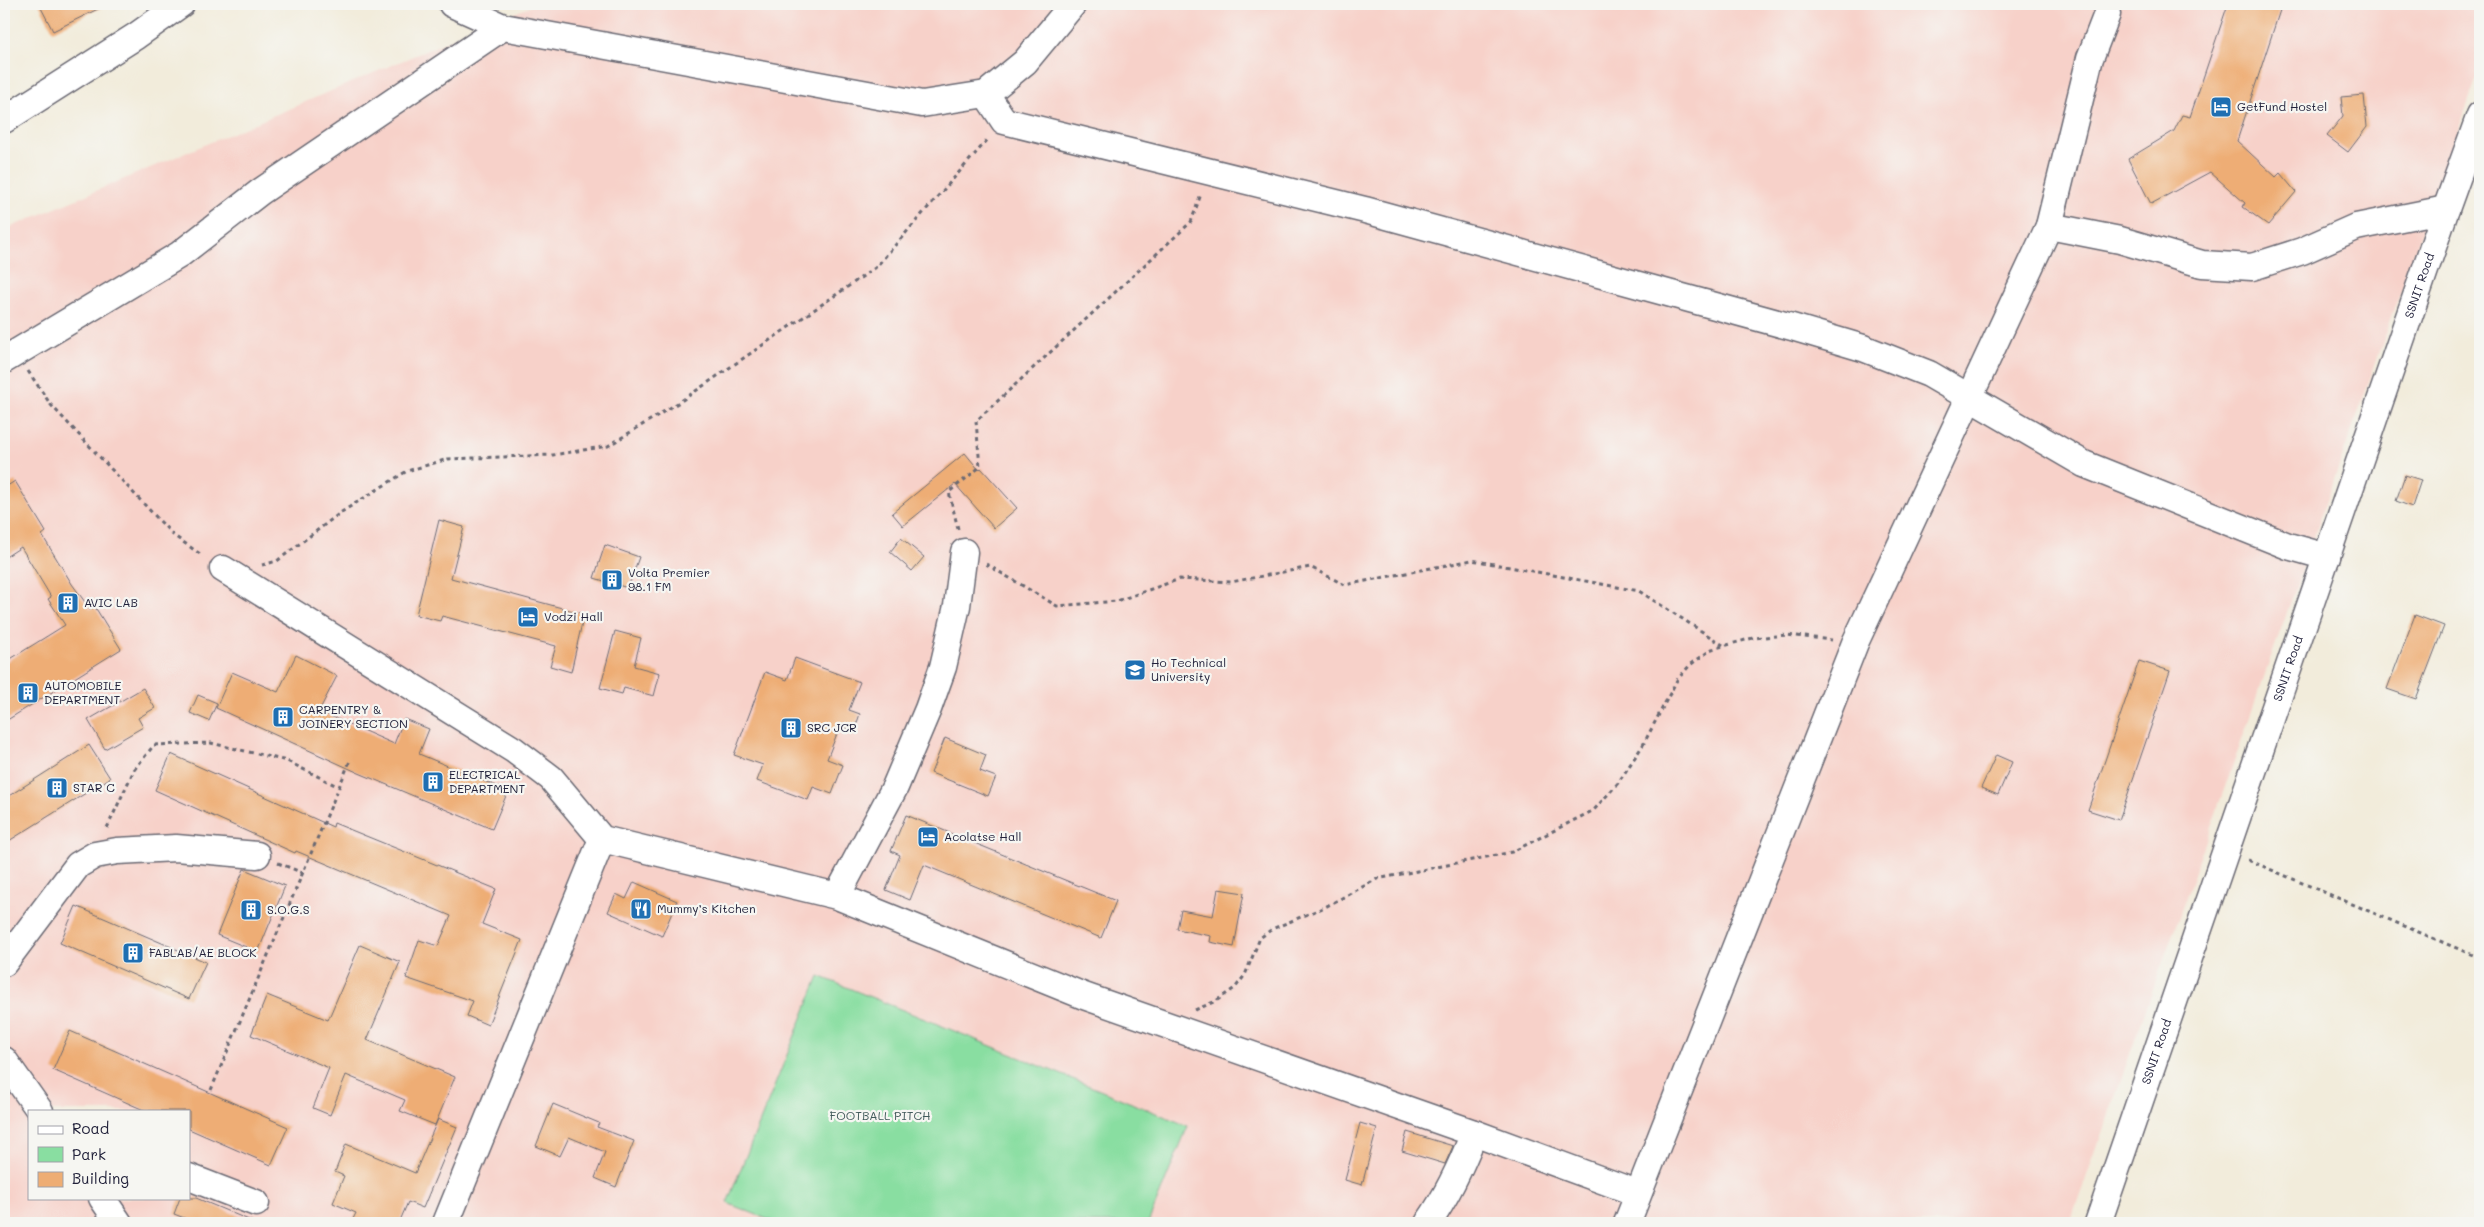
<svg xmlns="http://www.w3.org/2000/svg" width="2484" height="1227" viewBox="0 0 2484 1227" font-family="Mali,sans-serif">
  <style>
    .built { fill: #f7d1c9; fill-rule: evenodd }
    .green { fill: #89dea1; stroke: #56806e }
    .building { fill: #eead74 }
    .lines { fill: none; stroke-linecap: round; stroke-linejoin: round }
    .minor-casing { stroke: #6b6973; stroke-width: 29 }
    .path { stroke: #6b6973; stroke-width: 3; stroke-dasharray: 4 4; stroke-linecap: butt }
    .minor { stroke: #fff; stroke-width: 26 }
    .labels { text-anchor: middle; stroke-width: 4.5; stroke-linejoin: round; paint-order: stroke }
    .poi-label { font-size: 12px; fill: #22223b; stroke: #f6f6f2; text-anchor: start }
    .street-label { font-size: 12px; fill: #22223b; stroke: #f6f6f2 }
    .park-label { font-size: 12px; fill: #415a5a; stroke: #f6f6f2 }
  </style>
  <rect width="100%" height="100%" fill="#f6f6f2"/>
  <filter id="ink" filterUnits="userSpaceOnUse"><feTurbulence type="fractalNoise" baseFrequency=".02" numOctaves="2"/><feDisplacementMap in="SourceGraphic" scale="10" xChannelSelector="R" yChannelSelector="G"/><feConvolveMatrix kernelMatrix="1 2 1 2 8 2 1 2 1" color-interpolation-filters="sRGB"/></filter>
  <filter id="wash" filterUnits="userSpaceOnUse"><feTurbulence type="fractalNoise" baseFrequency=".0096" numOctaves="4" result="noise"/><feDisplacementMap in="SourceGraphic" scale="20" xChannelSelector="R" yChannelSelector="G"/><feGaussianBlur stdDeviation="1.12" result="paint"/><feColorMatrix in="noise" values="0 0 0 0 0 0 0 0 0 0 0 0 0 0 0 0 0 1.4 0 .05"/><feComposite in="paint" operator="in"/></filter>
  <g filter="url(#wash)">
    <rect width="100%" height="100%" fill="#f2ecdb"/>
    <path class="built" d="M536 4H2480V69L2070 1223H4V230ZM29 1111H189V1198H29Z"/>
    <path class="green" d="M819 976 1188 1126 1148 1223H777L727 1203Z"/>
    <g id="blocks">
      <path class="building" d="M39 4H108L53 31Z
        M2228 4H2282L2237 141 2276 177 2280 173 2296 192 2268 225 2243 207 2245 203 2210 172 2151 204 2128 159 2174 131 2182 115 2190 117Z
        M2364 95 2367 127 2348 152 2327 136 2343 116 2341 97Z
        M965 453 979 470 981 468 1017 508 994 528 955 484 903 526 892 513Z
        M2405 475 2421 480 2412 507 2396 501Z
        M15 481 46 532 42 535 72 584 90 609 95 607 121 649 4 722V663L65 625 48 599 51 597 21 547 4 558V488Z
        M439 520 464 527 451 578 584 614 571 672 550 666 556 646 442 616 440 621 416 615Z
        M901 538 924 557 912 571 890 552Z
        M605 545 639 557 628 588 594 578Z
        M2415 615 2444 626 2416 699 2387 689Z
        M615 631 641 638 634 666 660 673 654 696 624 688 622 694 600 688Z
        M296 655 337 676 319 711 394 744 404 719 429 729 419 754 508 791 492 829 359 773 216 708 232 672 278 692Z
        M795 658 860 682 849 710 860 714 854 731 840 726 827 759 843 765 832 794 813 787 808 800 757 781 763 765 734 755 765 672 787 680Z
        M2139 661 2170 671 2119 820 2088 810Z
        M143 688 155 708 138 718 143 727 105 749 88 720Z
        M198 695 217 703 209 721 190 713Z
        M945 738 986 755 980 771 996 777 988 796 931 773Z
        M89 745 110 778 4 844V799Z
        M171 754 333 827 334 823 496 889 482 924 522 940 488 1025 467 1016 473 1001 406 978 419 940 438 946 451 916 296 851 295 853 155 790Z
        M1996 755 2012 762 1998 795 1981 788Z
        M906 815 1116 901 1101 938 924 865 910 900 886 890 900 855 891 851Z
        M244 869 285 886 258 952 217 935Z
        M634 882 677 901 662 936 608 912 616 894 626 899Z
        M1218 889 1244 893 1234 947 1210 942 1211 936 1177 929 1181 910 1213 916Z
        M76 906 206 962 189 999 60 943Z
        M360 945 400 962 367 1040 455 1077 435 1125 400 1111 405 1100 346 1075 330 1115 313 1108 329 1068 251 1035 267 995 328 1020Z
        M70 1031 288 1127 271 1165 189 1129V1111H146L53 1070Z
        M553 1104 599 1123 597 1127 634 1141 616 1187 595 1178 605 1152 569 1137 560 1156 536 1146Z
        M438 1119 457 1127 423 1208 408 1202 399 1223H351L356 1213 333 1203 344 1176 335 1172 346 1144 415 1173Z
        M1360 1123 1377 1128 1362 1185 1345 1180Z
        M1407 1132 1453 1146 1445 1164 1402 1151Z
        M180 1198H196L256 1223H197L174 1214Z"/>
    </g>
  </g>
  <g filter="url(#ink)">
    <use href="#blocks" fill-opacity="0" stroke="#6b6973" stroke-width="1"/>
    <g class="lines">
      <g class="minor-casing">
        <g id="minor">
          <path d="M452 4 503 27"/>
          <path d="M986 94 1004 121 1365 210 1792 327 1863 348 1929 374 2084 464 2288 546 2327 557"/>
          <path d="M4 120 136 36 181 4"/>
          <path d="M2049 226 2120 240 2202 264 2252 267 2302 251 2356 227 2446 209"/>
          <path d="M4 360 179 255 260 192 503 27 922 104 986 94 1025 62 1073 4"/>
          <path d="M223 569 514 750 551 778 602 839 837 896 1084 996 1474 1133 1637 1193"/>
          <path d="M837 896 895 787 928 709 943 667 957 606 964 552"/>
          <path d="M4 963 78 865 95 855 117 851 176 848 257 855"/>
          <path d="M4 1060 40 1111"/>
          <path d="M189 1177 256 1203"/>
          <path d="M102 1198 119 1223"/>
          <path d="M446 1223 602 839"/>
          <path d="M1428 1223C1447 1196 1462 1164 1474 1133"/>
          <path d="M1627 1223 1855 643 2049 226 2090 58 2107 14"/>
          <path id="s1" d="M2098 1223 2446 209 2480 115"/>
        </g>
      </g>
      <path class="path" d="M28 371 51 405 173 535 203 556
        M958 529 949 492 980 467 976 421 1191 222 1201 194
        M986 564 1057 606 1117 601 1180 579 1231 582 1310 567 1345 585 1472 560 1639 591 1723 645
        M262 565 277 561 340 513 407 471 448 459 553 455 608 446 681 401 875 268 989 138
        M107 828 134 770 154 745 211 743 287 761 339 787
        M2248 860 2480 958
        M278 863 303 873
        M1195 1010 1216 1001 1235 988 1245 975 1260 938 1272 929 1325 907 1377 879 1512 852 1594 810 1618 783 1643 745 1677 680 1690 665 1712 649 1753 638 1787 635 1832 640
        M211 1090 350 761"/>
      <use href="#minor" class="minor"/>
    </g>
  </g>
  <defs>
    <g id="hotel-square" transform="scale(1.125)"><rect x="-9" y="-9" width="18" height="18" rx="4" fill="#1f6fb2" stroke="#f6f6f2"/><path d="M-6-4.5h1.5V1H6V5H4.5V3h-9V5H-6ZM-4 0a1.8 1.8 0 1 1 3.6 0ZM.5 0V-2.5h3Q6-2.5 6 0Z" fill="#fff"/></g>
    <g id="building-square" transform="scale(1.125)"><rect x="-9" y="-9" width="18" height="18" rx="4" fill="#1f6fb2" stroke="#f6f6f2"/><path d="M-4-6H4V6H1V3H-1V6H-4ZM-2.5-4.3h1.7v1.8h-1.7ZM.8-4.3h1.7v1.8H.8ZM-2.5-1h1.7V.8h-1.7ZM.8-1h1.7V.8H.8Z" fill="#fff"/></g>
    <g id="school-square" transform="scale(1.125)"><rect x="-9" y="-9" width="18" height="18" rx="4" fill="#1f6fb2" stroke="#f6f6f2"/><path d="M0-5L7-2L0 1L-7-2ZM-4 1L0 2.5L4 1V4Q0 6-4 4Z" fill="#fff"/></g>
    <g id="restaurant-square" transform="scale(1.125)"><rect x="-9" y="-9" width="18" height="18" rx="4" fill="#1f6fb2" stroke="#f6f6f2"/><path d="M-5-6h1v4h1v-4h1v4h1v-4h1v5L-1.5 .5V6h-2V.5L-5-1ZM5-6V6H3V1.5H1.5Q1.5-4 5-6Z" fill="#fff"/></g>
  </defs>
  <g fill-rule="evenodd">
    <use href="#hotel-square" x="2221" y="107"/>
    <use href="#building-square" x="612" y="580"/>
    <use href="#building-square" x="68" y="603"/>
    <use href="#hotel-square" x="528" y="617"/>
    <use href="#school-square" x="1135" y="670"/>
    <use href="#building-square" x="28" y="693"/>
    <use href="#building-square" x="283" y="717"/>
    <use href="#building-square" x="791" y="728"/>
    <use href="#building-square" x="433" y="782"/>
    <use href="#building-square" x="57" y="788"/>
    <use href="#hotel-square" x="928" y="837"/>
    <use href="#restaurant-square" x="641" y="909"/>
    <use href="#building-square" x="251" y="910"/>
    <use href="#building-square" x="133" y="953"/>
  </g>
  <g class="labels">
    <g class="poi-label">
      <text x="2237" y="111">GetFund Hostel</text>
      <text x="628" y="577">Volta Premier<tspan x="628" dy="14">98.1 FM</tspan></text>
      <text x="84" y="607">AVIC LAB</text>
      <text x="544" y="621">Vodzi Hall</text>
      <text x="1151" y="667">Ho Technical<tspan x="1151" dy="14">University</tspan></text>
      <text x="44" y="690">AUTOMOBILE<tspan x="44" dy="14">DEPARTMENT</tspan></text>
      <text x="299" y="714">CARPENTRY &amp;<tspan x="299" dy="14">JOINERY SECTION</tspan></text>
      <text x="807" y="732">SRC JCR</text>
      <text x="449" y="779">ELECTRICAL<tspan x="449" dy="14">DEPARTMENT</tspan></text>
      <text x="73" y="792">STAR C</text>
      <text x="944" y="841">Acolatse Hall</text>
      <text x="657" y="913">Mummy’s Kitchen</text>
      <text x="267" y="914">S.O.G.S</text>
      <text x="149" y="957">FABLAB/AE BLOCK</text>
    </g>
    <g class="street-label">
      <text dy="4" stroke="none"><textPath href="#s1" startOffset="991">SSNIT Road</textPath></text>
      <text dy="4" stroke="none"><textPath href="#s1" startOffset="586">SSNIT Road</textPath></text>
      <text dy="4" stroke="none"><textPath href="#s1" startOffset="181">SSNIT Road</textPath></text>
    </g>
    <g class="park-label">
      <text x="880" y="1120">FOOTBALL PITCH</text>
    </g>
  </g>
  <rect width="2484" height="1227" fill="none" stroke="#f6f6f2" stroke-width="20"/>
  <rect x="28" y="1110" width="162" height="90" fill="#f6f6f2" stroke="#a1a1a9"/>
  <rect x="38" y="1126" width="25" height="8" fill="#ffffff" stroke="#a1a1a9"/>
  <text x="72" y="1134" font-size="15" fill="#22223b">Road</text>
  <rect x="38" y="1147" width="25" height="15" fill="#89dea1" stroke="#a1a1a9"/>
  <text x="72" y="1160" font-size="15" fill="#22223b">Park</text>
  <rect x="38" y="1172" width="25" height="15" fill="#eead74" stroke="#a1a1a9"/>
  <text x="72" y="1184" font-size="15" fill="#22223b">Building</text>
</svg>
